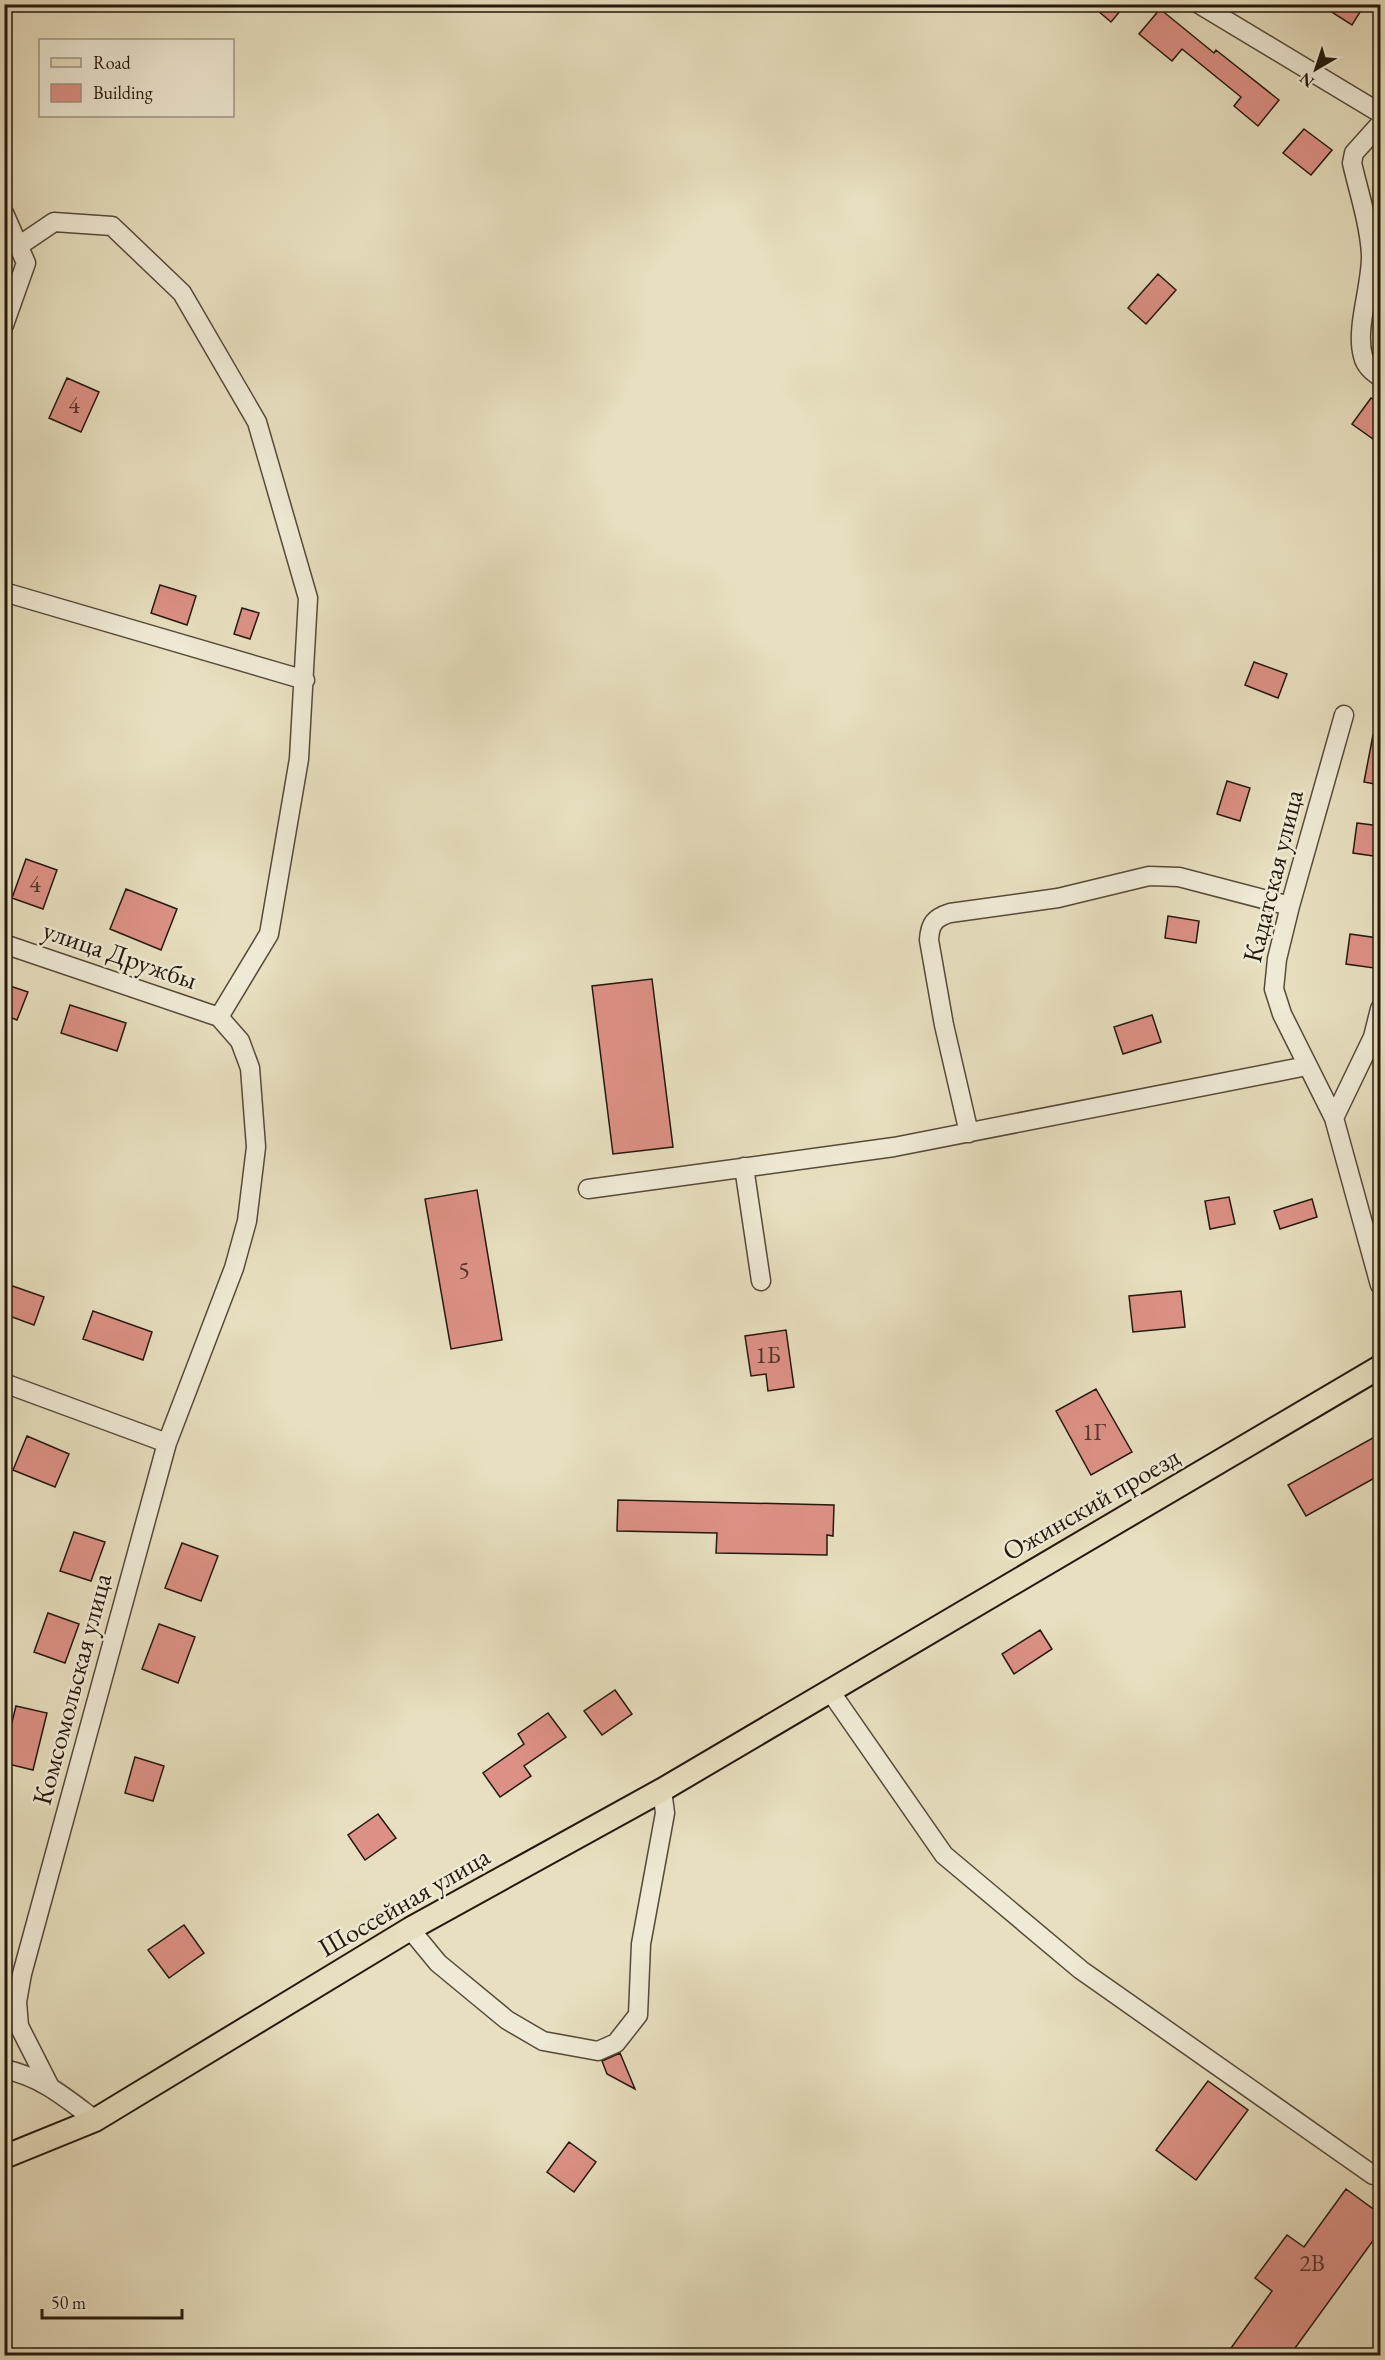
<svg xmlns="http://www.w3.org/2000/svg" width="1385" height="2360" viewBox="0 0 1385 2360" font-family="'EB Garamond',serif">
  <style>
    .building { fill: #dd9186; stroke: #25180c; stroke-width: 1.5 }
    .lines { fill: none; stroke-linecap: round; stroke-linejoin: round }
    .minor-casing { stroke: #564a39; stroke-width: 21 }
    .major-casing { stroke: #25180c; stroke-width: 26 }
    .minor { stroke: #efead5; stroke-width: 18 }
    .major { stroke: #e7dfbf; stroke-width: 22 }
    .labels { text-anchor: middle; stroke-width: 5; stroke-linejoin: round; paint-order: stroke }
    .number-label { font-size: 24px; fill: #53362a }
    .street-label { font-size: 27px; fill: #25180c; stroke: #efead5 }
  </style>
  <rect width="100%" height="100%" fill="#e7dfbf"/>
  <filter id="stains"><feTurbulence type="fractalNoise" baseFrequency=".00333" numOctaves="4"/><feColorMatrix values="0 0 0 0 .2 0 0 0 0 .09 0 0 0 0 .02 0 0 0 .5 -.17"/></filter>
  <radialGradient id="worn" r=".72"><stop offset=".6" stop-color="#630" stop-opacity="0"/><stop offset="1" stop-color="#630" stop-opacity=".3"/></radialGradient>
  <path class="building" d="M1090 4H1126L1111 22Z
    M1319 4H1365L1352 25Z
    M1160 9 1214 53 1216 50 1279 100 1258 126 1234 106 1241 97 1182 49 1172 61 1139 34Z
    M1304 129 1332 150 1311 175 1283 153Z
    M1158 274 1176 290 1146 324 1128 308Z
    M67 378 99 392 81 432 49 418Z
    M1371 398 1380 404V429L1373 439 1352 424Z
    M160 585 196 596 187 625 151 613Z
    M242 608 259 613 250 639 234 634Z
    M1254 662 1287 674 1278 698 1245 685Z
    M1373 735H1380V785L1364 782Z
    M1227 781 1250 788 1240 821 1217 814Z
    M1357 823 1380 826V857L1353 853Z
    M26 859 57 870 43 909 12 898Z
    M126 889 177 909 161 950 110 929Z
    M1168 916 1199 921 1196 943 1165 938Z
    M1350 934 1378 938 1374 968 1346 964Z
    M652 979 673 1147 613 1154 592 986Z
    M4 984 28 992 17 1020 4 1015Z
    M70 1005 126 1023 117 1051 61 1033Z
    M1152 1015 1161 1042 1123 1054 1114 1027Z
    M477 1190 502 1340 451 1349 425 1199Z
    M1229 1197 1235 1224 1210 1229 1205 1201Z
    M1312 1199 1317 1217 1280 1229 1274 1211Z
    M4 1283 44 1297 34 1325 4 1314Z
    M1181 1291 1185 1327 1133 1332 1129 1296Z
    M93 1311 152 1332 143 1360 83 1339Z
    M786 1330 794 1387 768 1391 766 1374 751 1376 745 1336Z
    M1096 1389 1132 1452 1091 1475 1056 1411Z
    M1380 1434V1475L1306 1516 1288 1485Z
    M27 1436 69 1454 55 1487 13 1470Z
    M618 1500 834 1505 833 1536 827 1535V1555L716 1553 717 1533 617 1531Z
    M74 1532 105 1542 91 1581 60 1571Z
    M182 1543 218 1556 201 1601 165 1588Z
    M48 1613 79 1624 65 1663 34 1652Z
    M159 1624 195 1637 178 1683 142 1669Z
    M1040 1630 1052 1649 1014 1674 1002 1654Z
    M615 1690 632 1714 602 1735 584 1711Z
    M16 1706 47 1713 33 1770 4 1763V1754Z
    M548 1713 566 1737 524 1766 531 1776 500 1797 483 1773 524 1744 518 1734Z
    M135 1757 164 1766 153 1801 125 1793Z
    M378 1814 396 1838 365 1860 348 1835Z
    M184 1925 204 1953 169 1978 148 1950Z
    M620 2053 635 2089 607 2074 602 2061Z
    M1208 2081 1248 2110 1196 2180 1156 2150Z
    M569 2142 596 2162 574 2192 547 2172Z
    M1346 2189 1380 2214V2231L1290 2355H1226L1272 2291 1255 2278 1287 2235 1304 2247Z"/>
  <g class="lines">
    <g class="minor-casing">
      <path id="minor" d="M1199 4 1380 113
        M1380 124 1354 153 1352 163C1359 193 1369 223 1371 254 1372 285 1355 328 1363 356 1365 366 1373 372 1380 377
        M4 213 26 263 4 325
        M20 245 54 222 112 226 182 293 257 422 308 598 299 759 269 934 219 1017
        M4 592 305 680
        M1344 715 1290 906 1277 959 1274 989 1282 1014 1334 1118 1380 1285
        M4 944 219 1017 240 1041 250 1068 256 1147 247 1221 234 1268 167 1443 22 1974 17 2002 19 2026 49 2085
        M1334 1118 1373 1037 1380 1009
        M969 1133 944 1025 929 940C930 924 934 918 950 913L1058 898 1149 876 1179 877 1290 906
        M744 1167 761 1281
        M588 1189 894 1147 1307 1066
        M4 1383 167 1443
        M830 1691 944 1855 1081 1970 1373 2175
        M410 1929 438 1963 507 2020 543 2041 598 2051 616 2043 638 2015 641 1944 665 1813 662 1790
        M4 2069C42 2077 66 2098 95 2120"/>
    </g>
    <g class="major-casing">
      <path id="major" d="M4 2157 95 2120 410 1929 662 1790 1380 1367"/>
    </g>
    <use href="#minor" class="minor"/>
    <use href="#major" class="major"/>
  </g>
  <g class="labels">
    <g class="number-label">
      <text x="74" y="413">4</text>
      <text x="35" y="892">4</text>
      <text x="464" y="1278">5</text>
      <text x="768" y="1363">1Б</text>
      <text x="1094" y="1440">1Г</text>
      <text x="1312" y="2271">2В</text>
    </g>
    <g class="street-label">
      <text transform="translate(1273 876) rotate(-76)" y="9">Кадатская улица</text>
      <text transform="translate(120 955) rotate(19)" y="9">улица Дружбы</text>
      <text transform="translate(1091 1504) rotate(-30)" y="9">Ожинский проезд</text>
      <text transform="translate(72 1689) rotate(-75)" y="9">Комсомольская улица</text>
      <text transform="translate(404 1902) rotate(-30)" y="9">Шоссейная улица</text>
    </g>
  </g>
  <rect width="1385" height="2360" fill="none" stroke="#e7dfbf" stroke-width="24"/>
  <rect x="6" y="6" width="1373" height="2348" fill="none" stroke="#25180c" stroke-width="3"/>
  <rect x="12" y="12" width="1361" height="2336" fill="none" stroke="#25180c" stroke-width="1.5"/>
  <rect x="39" y="39" width="195" height="78" fill="#efead5" stroke="#9e9685" stroke-width="1.5"/>
  <rect x="51" y="58" width="30" height="9" fill="#e7dfbf" stroke="#9e9685" stroke-width="1.5"/>
  <text x="93" y="69" font-size="18" fill="#25180c">Road</text>
  <rect x="51" y="84" width="30" height="18" fill="#dd9186" stroke="#9e9685" stroke-width="1.5"/>
  <text x="93" y="99" font-size="18" fill="#25180c">Building</text>
  <g transform="translate(1316 69) rotate(219)" stroke="#efead5" stroke-width="4.5" paint-order="stroke">
  <path d="M0-4.5L10 22L0 15L-10 22Z" fill="#25180c"/>
  <text y="-9" font-size="16" font-weight="bold" text-anchor="middle" fill="#25180c">N</text>
  </g>
  <path d="M42 2309v9h140v-9" fill="none" stroke="#25180c" stroke-width="3"/>
  <text x="51" y="2309" font-size="18" fill="#25180c" stroke="#efead5" stroke-width="4.5" paint-order="stroke">50 m</text>
  <rect width="100%" height="100%" filter="url(#stains)"/>
  <rect width="100%" height="100%" fill="url(#worn)"/>
</svg>
